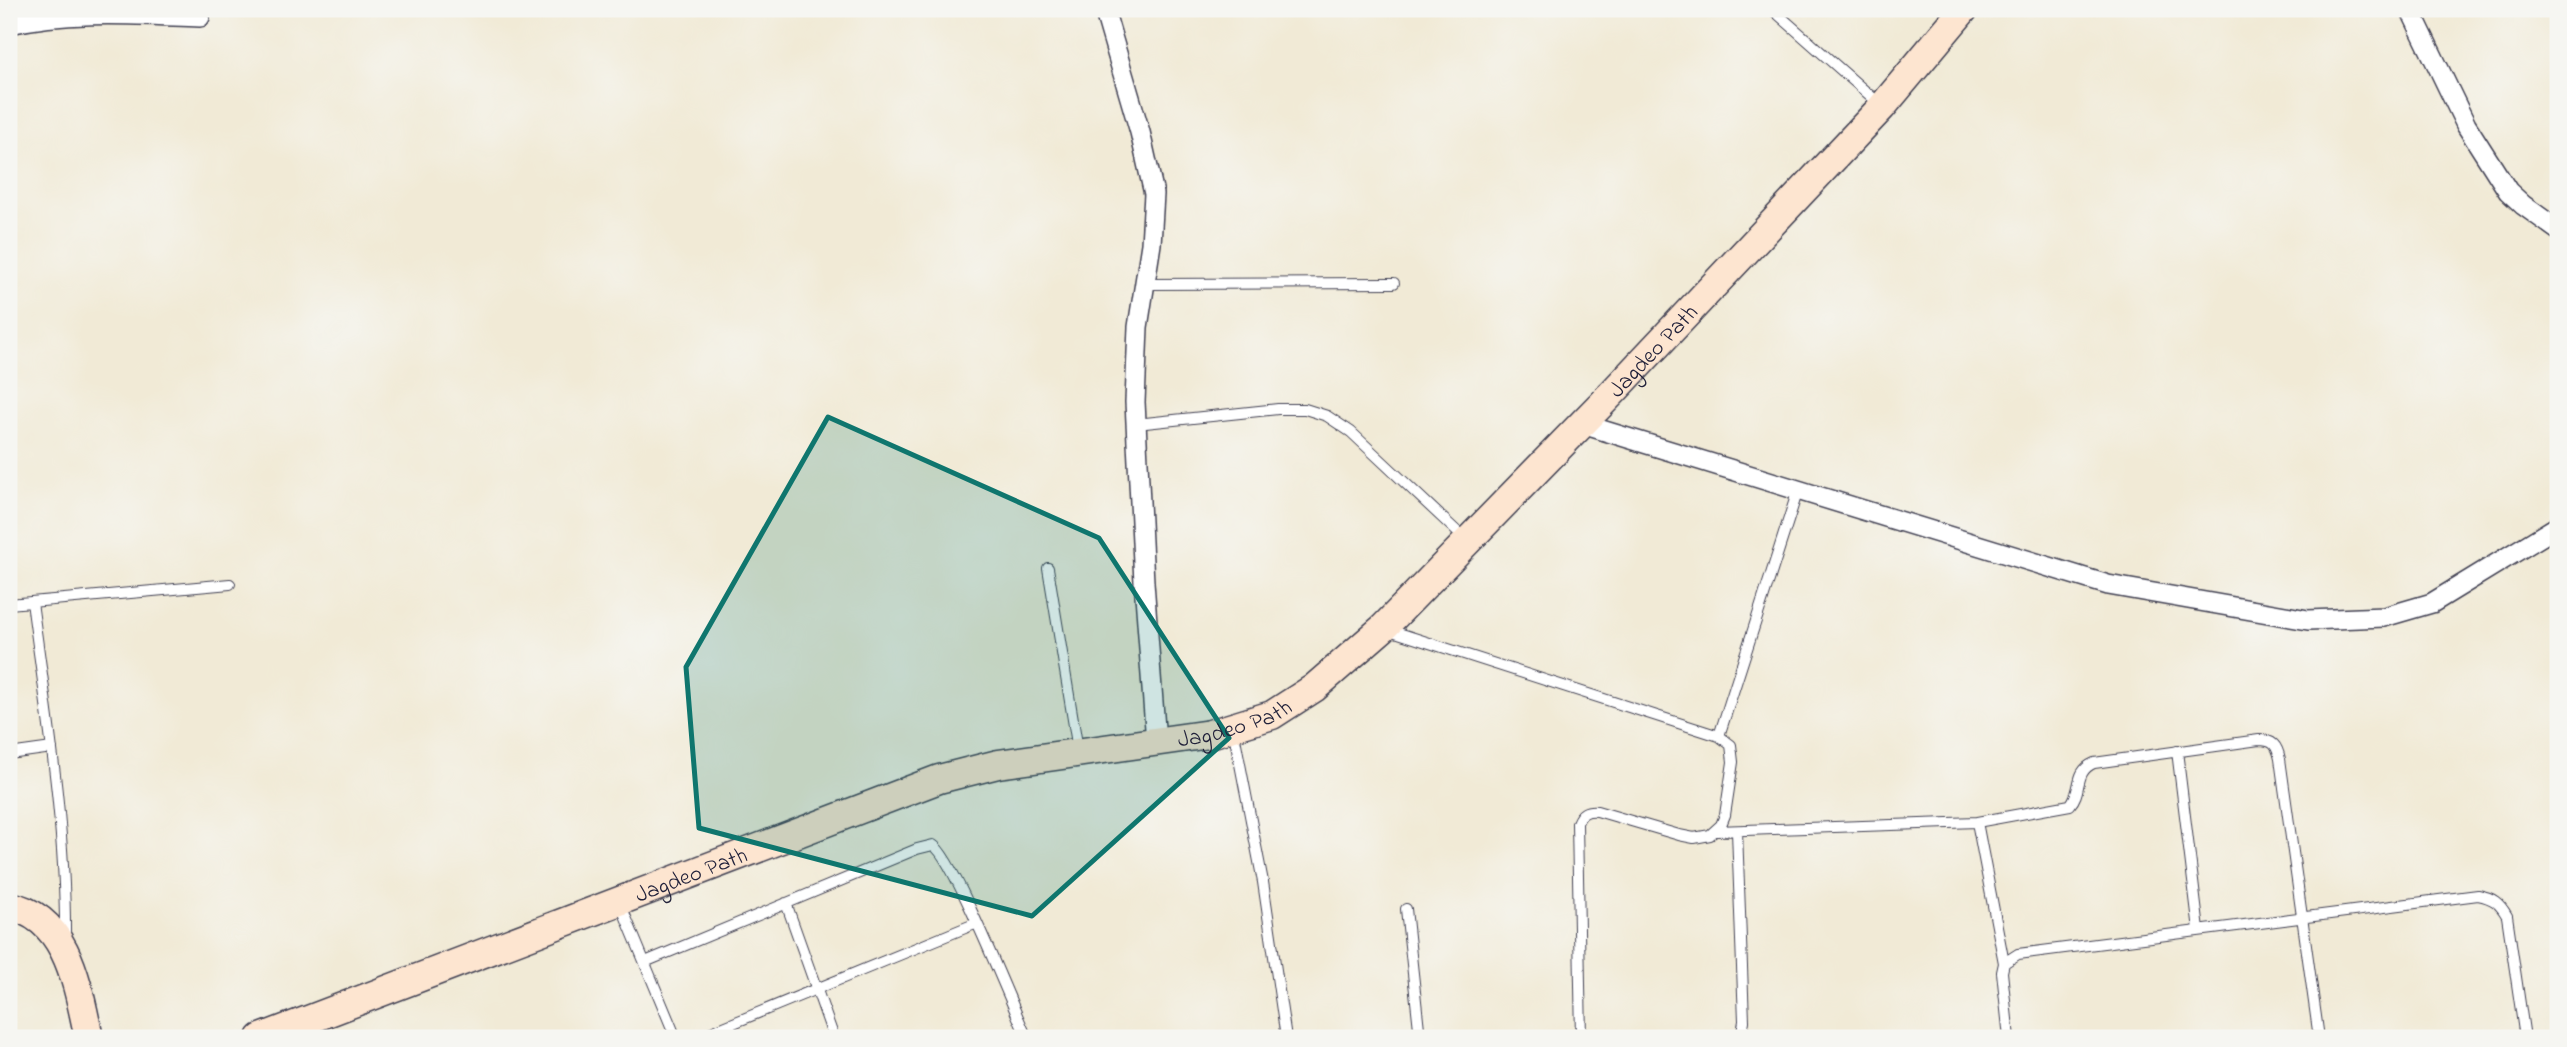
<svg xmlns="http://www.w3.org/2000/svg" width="2567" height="1047" viewBox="0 0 2567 1047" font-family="'Indie Flower',sans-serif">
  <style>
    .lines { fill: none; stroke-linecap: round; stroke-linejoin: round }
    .lane-casing { stroke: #414052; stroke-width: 12 }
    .street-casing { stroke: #414052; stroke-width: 22 }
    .secondary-casing { stroke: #414052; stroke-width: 31 }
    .lane { stroke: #fff; stroke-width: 10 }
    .street { stroke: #fff; stroke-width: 19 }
    .secondary { stroke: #fde5d0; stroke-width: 28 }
    .marked { fill: #0f766e; fill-opacity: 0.2; stroke: #0f766e; stroke-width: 5; stroke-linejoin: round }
    .labels { text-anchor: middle; stroke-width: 6; stroke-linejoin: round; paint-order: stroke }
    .street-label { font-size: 23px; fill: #22223b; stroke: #f6f6f2 }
  </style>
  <rect width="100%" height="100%" fill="#f6f6f2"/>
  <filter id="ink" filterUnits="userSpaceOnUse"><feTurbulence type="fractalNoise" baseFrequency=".0143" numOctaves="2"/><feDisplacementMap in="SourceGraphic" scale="14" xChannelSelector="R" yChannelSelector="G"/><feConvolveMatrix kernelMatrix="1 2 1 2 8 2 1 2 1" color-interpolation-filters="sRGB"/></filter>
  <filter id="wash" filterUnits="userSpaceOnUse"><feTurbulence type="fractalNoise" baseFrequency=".00686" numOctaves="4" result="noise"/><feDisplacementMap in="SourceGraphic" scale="28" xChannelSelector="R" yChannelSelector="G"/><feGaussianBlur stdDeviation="1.57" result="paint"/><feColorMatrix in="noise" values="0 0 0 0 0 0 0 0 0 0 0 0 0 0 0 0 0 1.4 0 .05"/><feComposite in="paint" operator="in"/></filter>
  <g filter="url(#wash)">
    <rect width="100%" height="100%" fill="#f1ead6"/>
  </g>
  <g filter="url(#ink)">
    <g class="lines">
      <g class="lane-casing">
        <path id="lane" d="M1772 9 1882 106
          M1145 284 1394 283
          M1136 424 1278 409H1305L1327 416 1351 432 1467 541
          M1048 568 1078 750
          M32 602C47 714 66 826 65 939
          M9 604 230 584
          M1386 629 1719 736 1731 745 1733 762 1725 815 1721 825 1710 835 1694 838 1679 835 1597 811C1586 810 1581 813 1577 823L1581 1038
          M1233 728 1263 882 1286 1038
          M1719 736 1798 490
          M2177 751 2199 930
          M9 754 52 748
          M1977 822 2004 963
          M1717 831 1977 822 2070 805C2083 791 2073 772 2094 763L2259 740C2273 740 2277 745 2280 759L2319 1038
          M1737 831 1744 1021 1741 1038
          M620 903 676 1038
          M786 903 834 1038
          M1406 909 1420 1038
          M645 962 917 849 933 845C953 856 1013 1008 1027 1038
          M697 1038 977 923
          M2009 1038 2002 972 2004 963 2018 954 2478 895C2493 898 2499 902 2507 916L2525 1038"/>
      </g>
      <g class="street-casing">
        <path id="street" d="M1104 9 1140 132 1154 194 1151 244 1138 327 1135 402 1144 582 1156 742
          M2410 9 2466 125 2508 191 2523 205 2558 230
          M9 24C72 10 136 15 200 17
          M1582 424 2108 585 2308 620 2384 617 2432 603 2558 526"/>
      </g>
      <g class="secondary-casing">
        <g id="secondary">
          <path d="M9 906C69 917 78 989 89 1038"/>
          <path id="s1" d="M261 1038 939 779 998 764 1210 734 1272 715 1314 688 1383 628 1614 391 1882 107 1964 9"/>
        </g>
      </g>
      <use href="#lane" class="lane"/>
      <use href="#street" class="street"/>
      <use href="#secondary" class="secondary"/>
    </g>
  </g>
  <path class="marked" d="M828 417 1099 538 1229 738 1032 916 699 828 686 667Z"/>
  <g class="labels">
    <g class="street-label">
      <text dy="8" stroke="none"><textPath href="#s1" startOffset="1594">Jagdeo Path</textPath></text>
      <text dy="8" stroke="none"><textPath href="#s1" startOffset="1027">Jagdeo Path</textPath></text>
      <text dy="8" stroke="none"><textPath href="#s1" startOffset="460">Jagdeo Path</textPath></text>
    </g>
  </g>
  <rect width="2567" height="1047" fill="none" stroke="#f6f6f2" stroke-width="35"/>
</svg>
